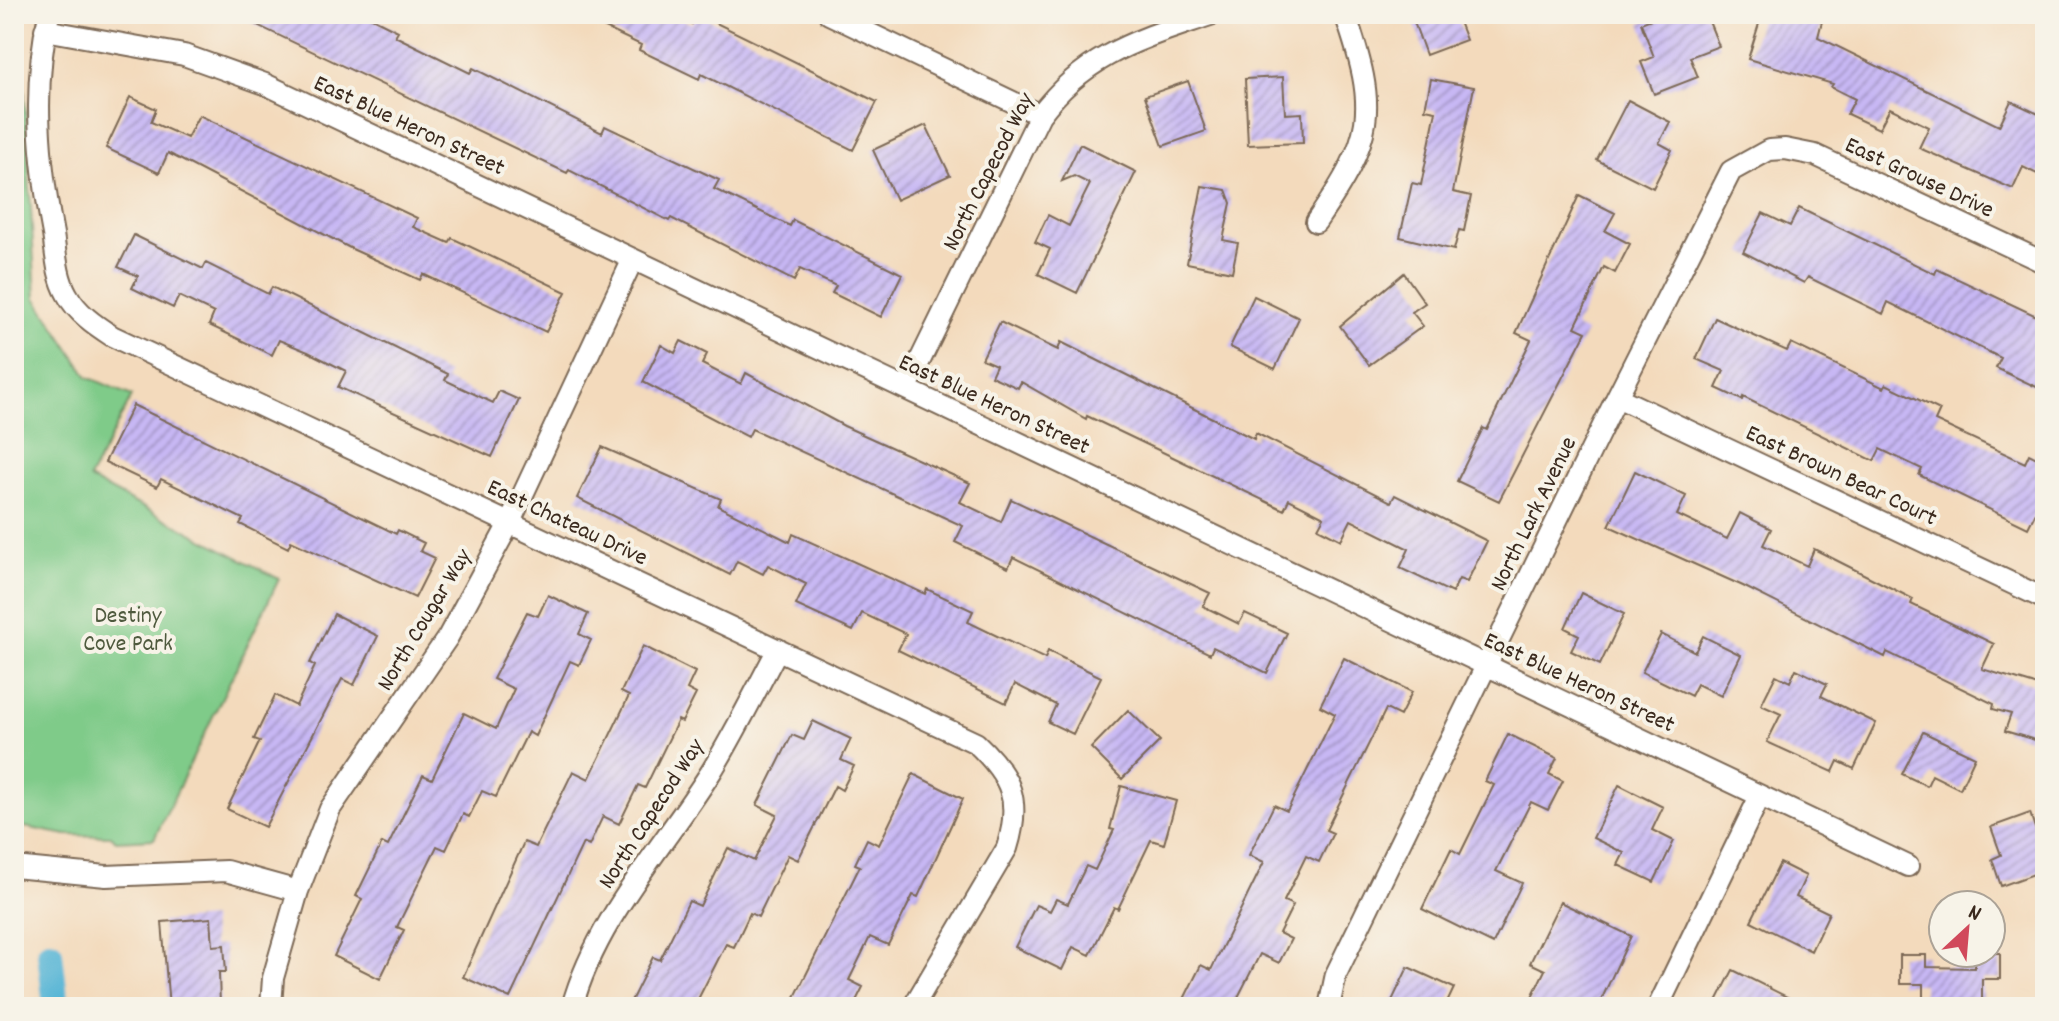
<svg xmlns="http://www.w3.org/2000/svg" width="2059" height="1021" viewBox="0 0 2059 1021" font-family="Dekko,sans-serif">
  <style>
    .park { fill: #7fcb89; stroke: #5d7a54; stroke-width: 2 }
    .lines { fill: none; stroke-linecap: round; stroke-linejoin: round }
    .canal { stroke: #58b6d6; stroke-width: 26 }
    .building { fill: url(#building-hatch) }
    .street-casing { stroke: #7b6855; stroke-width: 24 }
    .street { stroke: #fff; stroke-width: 20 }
    .labels { text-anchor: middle; stroke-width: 8; stroke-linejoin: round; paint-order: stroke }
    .street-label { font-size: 24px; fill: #3b2a1e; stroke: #f7f3e8 }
    .park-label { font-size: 24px; fill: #4f5a3e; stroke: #f7f3e8 }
  </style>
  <defs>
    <pattern id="building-hatch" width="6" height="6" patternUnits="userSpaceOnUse" patternTransform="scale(2)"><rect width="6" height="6" fill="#c7b7f4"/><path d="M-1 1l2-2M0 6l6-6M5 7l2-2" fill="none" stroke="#a395c5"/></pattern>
  </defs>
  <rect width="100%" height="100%" fill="#f7f3e8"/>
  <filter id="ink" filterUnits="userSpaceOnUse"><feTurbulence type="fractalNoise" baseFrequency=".0125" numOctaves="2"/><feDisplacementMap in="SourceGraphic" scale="16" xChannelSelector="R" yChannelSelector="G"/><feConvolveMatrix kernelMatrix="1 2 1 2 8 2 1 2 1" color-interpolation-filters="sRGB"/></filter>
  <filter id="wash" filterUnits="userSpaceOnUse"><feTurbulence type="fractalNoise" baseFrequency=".006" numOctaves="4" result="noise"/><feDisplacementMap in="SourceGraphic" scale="32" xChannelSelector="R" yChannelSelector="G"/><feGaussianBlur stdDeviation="1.8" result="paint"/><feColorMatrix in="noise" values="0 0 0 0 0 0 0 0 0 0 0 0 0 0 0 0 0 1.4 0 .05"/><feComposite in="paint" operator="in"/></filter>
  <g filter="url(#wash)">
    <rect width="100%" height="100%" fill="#f3dabc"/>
    <path class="park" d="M14 14H20L36 298 88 377 132 396 89 479 279 579 154 839 116 841 111 836 66 835 14 825Z"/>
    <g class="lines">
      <path class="canal" d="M50 953 56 1007"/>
    </g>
    <g id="blocks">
      <path class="building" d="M234 14H364L398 31 395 36 470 73 473 68 602 133 605 126 719 180 714 189 790 226 793 220 902 274 881 317 832 293 836 286 800 269 794 281 671 218 669 221 569 170 567 173Z
        M576 14H671L692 24 698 14 877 102 853 150 701 74 699 79 639 50 641 45Z
        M1411 14H1456L1466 40 1426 55Z
        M1663 14H1706L1719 46 1690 57 1698 77 1654 94 1641 62 1654 57 1641 23Z
        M1762 14H1798L1822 21 1818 37 1999 126 2011 101 2045 117V162L2039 175 2023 167 2013 189 1919 148 1929 127 1890 108 1879 129 1847 114 1855 99 1831 87 1833 84 1748 59Z
        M1283 77 1285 114 1302 113 1303 143 1248 145 1245 79Z
        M1431 79 1474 87 1453 192 1471 196 1464 231 1459 230 1454 250 1400 237 1412 183 1421 185 1436 111 1425 109Z
        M1188 81 1206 131 1163 146 1145 96Z
        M130 97 156 109 151 122 187 138 199 115 417 218 413 227 449 243 452 238 566 292 546 332 423 274 420 280 352 249 168 153 159 173 106 148Z
        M1628 100 1670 122 1659 143 1672 150 1653 188 1597 160Z
        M926 125 950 175 896 200 873 150Z
        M1080 144 1136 172 1077 293 1038 274 1050 249 1035 242 1048 215 1069 226 1090 184 1074 176 1062 181Z
        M1202 186 1226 190 1231 203 1223 240 1238 243 1232 272 1187 263Z
        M1579 195 1615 213 1605 231 1630 244 1615 273 1604 267 1575 327 1586 332 1499 501 1457 481 1483 428 1487 430 1531 340 1516 333Z
        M1799 208 1935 274 1937 269 2045 320V333L2038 347 2045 351V391L1996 368 2001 358 1888 302 1883 314 1808 277 1804 283 1743 252 1763 213 1790 226Z
        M134 235 203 269 206 263 268 294 272 287 448 374 445 380 493 403 499 391 519 400 492 457 338 387 346 371 308 352 279 340 272 355 209 325 214 313 179 296 173 308 132 288 138 276 118 267Z
        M1404 273 1425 303 1412 312 1423 326 1369 365 1340 326Z
        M1254 296 1299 318 1275 369 1230 347Z
        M1715 318 1787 351 1791 343 1884 388 1886 384 1940 410 1935 421 2025 463 2029 454 2045 462V511L2038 508 2028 528 1919 475 1922 469 1880 449 1874 461 1743 397 1742 400 1716 388 1724 371 1696 359Z
        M1000 322 1058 350 1061 342 1254 439 1256 433 1391 502 1395 495 1487 541 1467 582 1459 579 1452 593 1400 568 1409 549 1351 520 1341 540 1318 528 1324 517 1289 499 1284 510 1087 416 1086 419 1021 382 1018 388 991 376 996 365 982 359Z
        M681 341 707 354 702 364 741 384 746 373 844 426 970 483 960 502 1001 522 1011 499 1210 593 1203 606 1239 624 1245 613 1287 633 1267 673 1213 647 1210 654 1013 557 1008 568 955 542 963 526 752 429 748 437 643 382 661 345 675 353Z
        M133 405 396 534 398 530 424 543 420 551 435 558 415 598 291 541 288 548 240 524 243 519 161 479 157 487 105 462Z
        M602 447 721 499 718 506 790 542 793 534 925 594 927 589 973 611 968 622 1045 659 1048 651 1101 677 1073 734 1048 722 1056 705 1015 684 1006 703 898 650 906 634 862 613 853 631 796 605 806 584 768 565 763 574 737 561 730 575 577 498Z
        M1635 471 1686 496 1677 515 1727 539 1740 513 1771 529 1763 545 1807 566 1814 549 1913 599 1911 604 1994 644 1982 669 2045 688V743L2005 731 2011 714 1993 709 1994 704 1887 652 1885 657 1743 586 1609 526Z
        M1581 593 1624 614 1600 665 1571 651 1579 635 1565 628Z
        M548 595 588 614 579 634 591 640 579 665 570 661 535 736 528 732 496 797 482 791 469 817 463 814 446 850 437 846 397 927 404 930 380 979 334 956 362 899 356 896 382 843 388 846 423 775 432 779 464 713 496 729 514 689 493 679 527 612 538 616Z
        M334 614 378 636 354 685 342 679 265 827 227 809 260 741 254 739 275 695 296 706 315 666 310 663Z
        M1661 634 1695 652 1703 636 1741 655 1721 696 1697 684 1691 696 1642 672Z
        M643 646 695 672 687 689 696 694 682 722 678 720 645 788 638 785 619 824 603 816 589 846 583 843 510 998 463 977 524 842 536 847 573 771 589 779 629 696 621 692Z
        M1344 658 1412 692 1400 716 1386 709 1326 830 1333 833 1319 862 1306 856 1284 901 1293 905 1279 933 1291 939 1279 963 1260 954 1233 1007H1180L1201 965 1211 970 1264 862 1249 855 1274 805 1287 811 1335 714 1320 706Z
        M1796 669 1827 684 1821 696 1876 723 1854 769 1838 761 1833 772 1767 742 1781 714 1761 705 1776 675 1790 682Z
        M1128 710 1160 741 1122 779 1091 748Z
        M813 721 851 739 841 760 854 766 842 790 835 786 798 860 788 855 758 917 750 913 734 947 726 944 694 1007H628L653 957 660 960 689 901 700 906 728 848 754 861 777 815 757 805 792 735 804 740Z
        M1923 732 1975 757 1960 789 1932 775 1927 786 1902 774Z
        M1508 734 1557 758 1549 774 1563 781 1548 810 1531 802 1496 871 1522 883 1493 944 1422 909 1451 849 1460 854 1494 785 1485 781Z
        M913 774 963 799 918 897 913 895 888 945 870 937 849 980 863 987 853 1007H790L860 866 855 864 867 839 879 845Z
        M1619 785 1663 807 1652 830 1674 841 1654 882 1618 865 1624 853 1593 838Z
        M1121 786 1176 801 1164 844 1151 840 1118 909 1114 907 1090 955 1073 947 1062 970 1015 947 1036 905 1050 911 1056 899 1068 904 1086 866 1095 870 1114 830 1110 829Z
        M2030 813 2045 858V870L2001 886 1992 859 2001 855 1991 827Z
        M1780 863 1806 876 1796 897 1829 913 1811 951 1751 921Z
        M1560 902 1631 936 1598 1007H1527L1545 970 1530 963Z
        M211 918 213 946 224 945 226 972H219L220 1007H169L162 922Z
        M1975 953H2000V979H1982V1007H1923V984H1900V955H1926V967L1975 968Z
        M1408 967 1454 988 1445 1007H1389Z
        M1733 970 1807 1007H1714Z"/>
    </g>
  </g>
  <g filter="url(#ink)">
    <use href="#blocks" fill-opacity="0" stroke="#7b6855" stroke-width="2"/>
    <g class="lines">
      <g class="street-casing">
        <path id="street" d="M49 14C32 88 39 161 53 234 56 254 57 277 67 294 77 313 95 325 112 336L976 743C1011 776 1022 800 1007 848L913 1007
          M829 14 1040 115
          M45 30 184 55 265 84 1908 866
          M1316 222C1374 137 1379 112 1345 14
          M906 389 1040 115C1087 52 1142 39 1213 14
          M1617 397 2045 599
          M14 867 106 876 226 871 298 891
          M271 1007 273 978 298 891 330 809 448 637 510 522 633 259
          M572 1007C596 919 663 848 711 772 735 733 756 690 778 649
          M1329 1007 1336 974 1617 397 1731 171 1769 150 1785 149 1815 155 2045 263
          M1658 1007 1760 796"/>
      </g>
      <use href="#street" class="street"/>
    </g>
  </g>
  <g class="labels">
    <g class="street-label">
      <text transform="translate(410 124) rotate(25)" y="8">East Blue Heron Street</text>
      <text transform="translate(987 171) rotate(-63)" y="8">North Capecod Way</text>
      <text transform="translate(1920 176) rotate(25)" y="8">East Grouse Drive</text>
      <text transform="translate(995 403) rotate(25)" y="8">East Blue Heron Street</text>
      <text transform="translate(1842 474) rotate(25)" y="8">East Brown Bear Court</text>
      <text transform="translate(1532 513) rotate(-64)" y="8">North Lark Avenue</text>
      <text transform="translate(568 521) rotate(25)" y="8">East Chateau Drive</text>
      <text transform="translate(423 619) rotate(-59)" y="8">North Cougar Way</text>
      <text transform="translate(1580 681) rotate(25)" y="8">East Blue Heron Street</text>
      <text transform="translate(650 813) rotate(-57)" y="8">North Capecod Way</text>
    </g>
    <g class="park-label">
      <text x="128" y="622">Destiny<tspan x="128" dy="28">Cove Park</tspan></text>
    </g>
  </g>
  <rect width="2059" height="1021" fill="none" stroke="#f7f3e8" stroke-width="48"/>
  <g transform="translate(1967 929) rotate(26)"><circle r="38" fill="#f7f3e8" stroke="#aca397" stroke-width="2"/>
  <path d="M0-6L14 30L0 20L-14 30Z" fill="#d1495b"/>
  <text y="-12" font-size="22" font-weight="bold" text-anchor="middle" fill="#3b2a1e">N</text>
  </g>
</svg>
